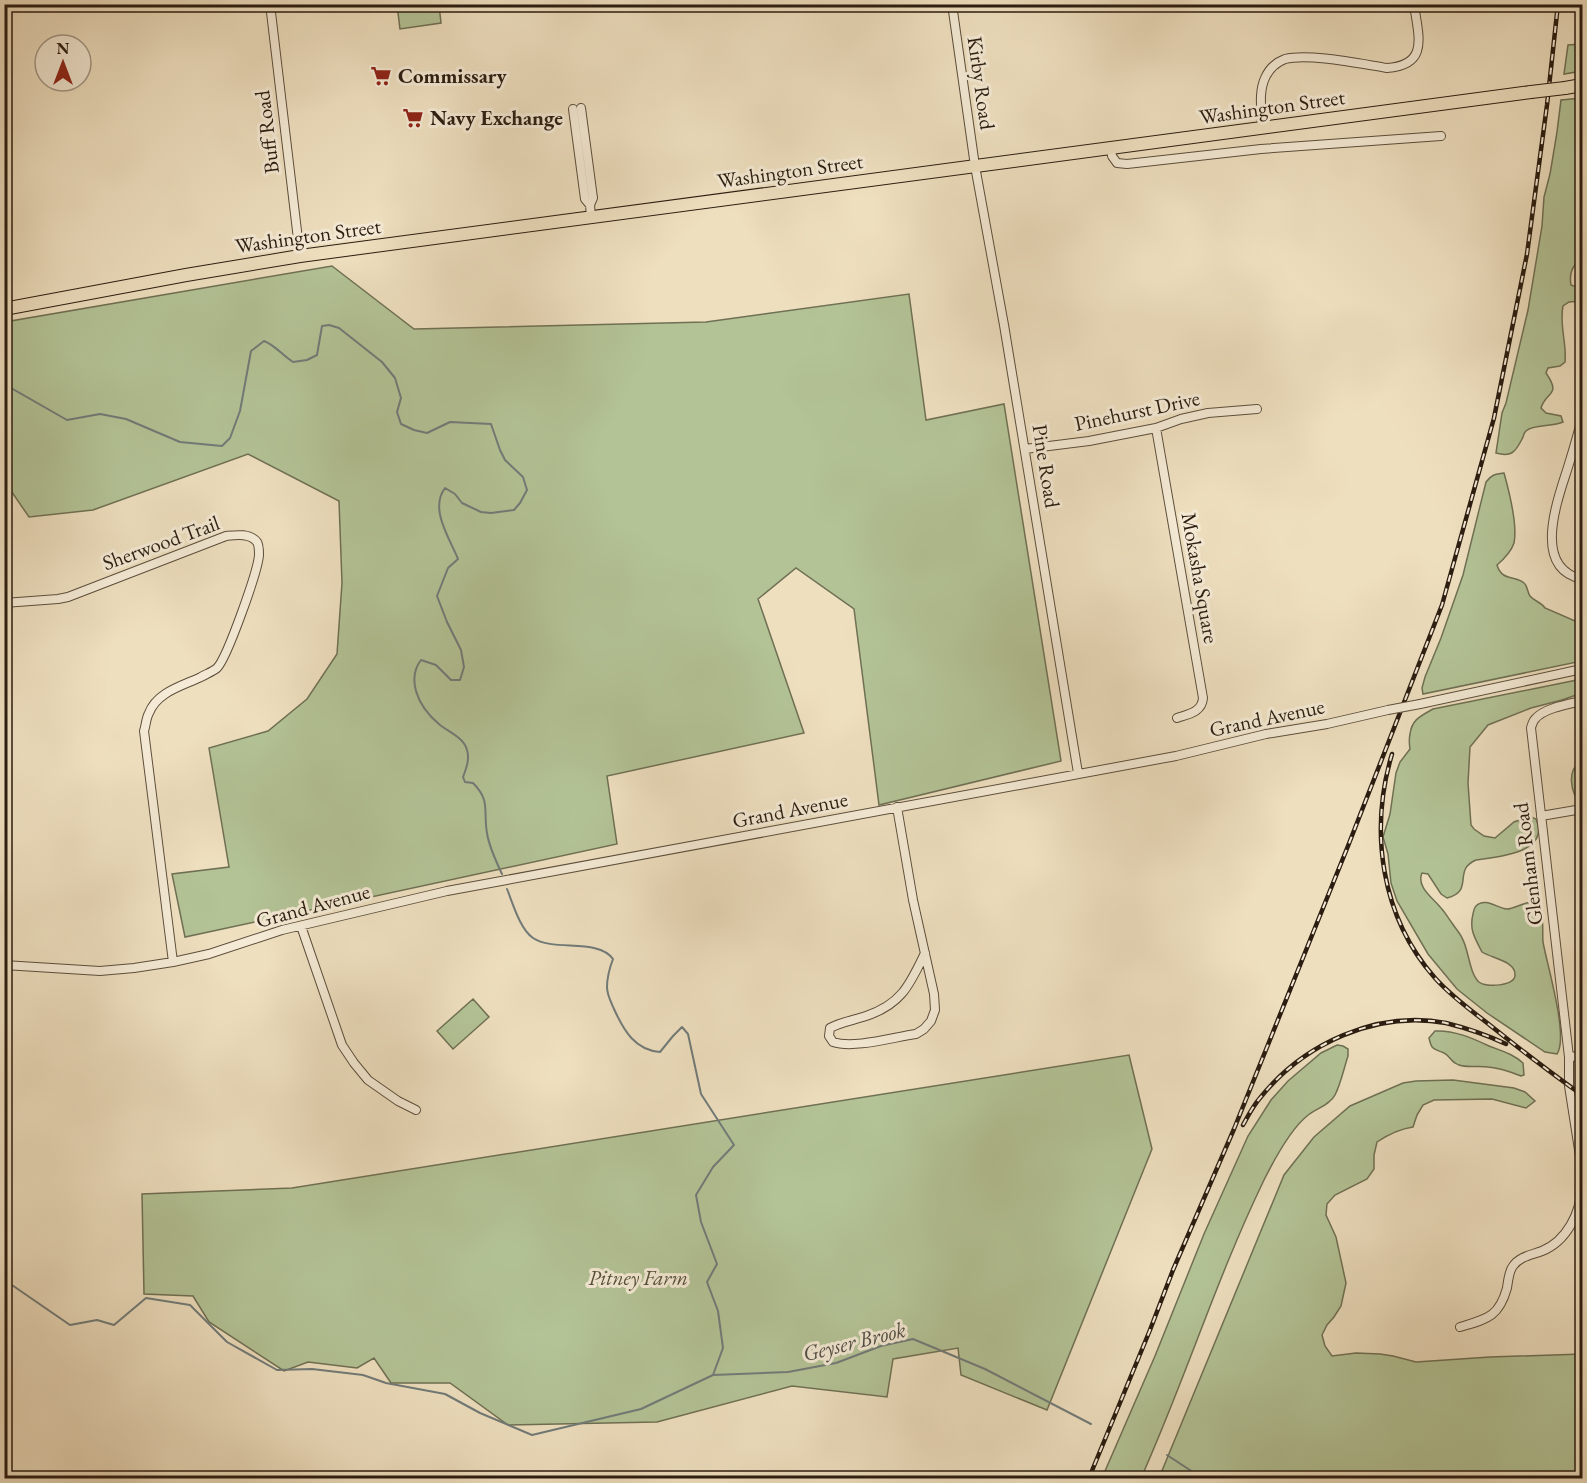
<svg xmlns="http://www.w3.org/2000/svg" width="1587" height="1483" viewBox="0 0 1587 1483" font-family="'EB Garamond',serif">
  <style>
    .green { fill: #b3c396; stroke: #6f7054; stroke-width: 1.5 }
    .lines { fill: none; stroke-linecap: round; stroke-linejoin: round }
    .stream { stroke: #717b79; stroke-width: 2 }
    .minor-casing { stroke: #5c4e3c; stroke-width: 10 }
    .highway-casing { stroke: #2b1d11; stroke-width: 14 }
    .minor { stroke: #f4ead5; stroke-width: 8 }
    .highway { stroke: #eedfbf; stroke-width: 12 }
    .rail-casing { stroke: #2b1d11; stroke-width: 4.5 }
    .rail { stroke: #f4ead5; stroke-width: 2; stroke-dasharray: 7; stroke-linecap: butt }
    .minor-bridge-casing { stroke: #5c4e3c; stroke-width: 10; stroke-linecap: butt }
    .highway-bridge-casing { stroke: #2b1d11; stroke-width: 14; stroke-linecap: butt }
    .minor-bridge { stroke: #f4ead5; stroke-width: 8 }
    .highway-bridge { stroke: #eedfbf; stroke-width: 12 }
    .labels { text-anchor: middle; stroke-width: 6; stroke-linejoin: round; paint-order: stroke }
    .poi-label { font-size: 21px; font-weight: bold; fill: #2b1d11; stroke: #f4ead5; text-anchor: start }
    .street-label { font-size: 21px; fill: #2b1d11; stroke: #f4ead5 }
    .park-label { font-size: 21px; font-style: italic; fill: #544f39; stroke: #f4ead5 }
    .water-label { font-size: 22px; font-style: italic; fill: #4e4c45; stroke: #f4ead5 }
  </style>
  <rect width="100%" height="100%" fill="#eedfbf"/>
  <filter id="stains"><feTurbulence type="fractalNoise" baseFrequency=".00333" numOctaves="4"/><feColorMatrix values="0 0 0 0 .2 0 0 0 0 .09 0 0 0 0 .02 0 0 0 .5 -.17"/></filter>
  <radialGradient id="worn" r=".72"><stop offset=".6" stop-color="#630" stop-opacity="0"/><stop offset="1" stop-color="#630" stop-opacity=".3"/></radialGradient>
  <path class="green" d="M397 5H439L441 23 400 29Z
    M1582 44V71L1564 74 1568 45Z
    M1582 98V260C1572 264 1569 274 1571 285L1582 289V301L1569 302 1563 306C1559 325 1567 343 1565 362L1560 366 1548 368 1546 373C1562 396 1546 391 1541 408L1546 413 1561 416 1563 422C1553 427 1533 424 1526 431 1523 434 1524 436 1522 439 1515 453 1511 457 1496 453L1502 413 1506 403 1528 310 1542 226 1544 197 1550 174 1557 132 1561 100Z
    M332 266 414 329 706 322 909 294 926 420 1004 404 1061 761 879 805 854 609 796 568 758 599 804 733 607 776 617 844 185 937 172 874 229 867 209 748 268 731 307 699 337 654 342 583 339 501 248 454 93 510 29 517 5 482V322Z
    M1504 473C1509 491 1518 524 1514 543 1511 552 1504 559 1497 565 1502 582 1516 575 1524 583 1528 586 1527 592 1530 596 1534 601 1541 602 1545 608L1582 624V661L1423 694 1422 688 1425 677 1441 638 1463 575 1486 482C1491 475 1495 474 1504 473Z
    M1582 679V693L1562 700 1531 708 1488 725 1470 747 1468 783 1471 825 1474 829 1484 836 1495 838 1514 822 1525 818 1531 817 1536 819C1551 853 1497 857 1476 860 1452 870 1475 891 1447 898L1441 894 1428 874 1422 873C1416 887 1433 898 1441 908 1445 912 1448 918 1452 923 1455 928 1460 933 1462 938 1469 950 1469 973 1479 982 1486 988 1515 986 1515 975 1516 961 1491 958 1482 952 1475 938 1469 930 1473 914 1474 910 1474 908 1476 906 1485 897 1497 908 1507 909 1516 909 1530 897 1537 906 1545 915 1542 931 1543 942 1547 965 1569 1037 1557 1054L1545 1052 1487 1013 1457 989 1428 954 1397 901 1391 883 1388 854 1383 837 1390 814 1396 773 1400 762 1410 749C1409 743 1409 739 1410 734 1412 719 1421 716 1433 709Z
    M1582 761V804C1570 794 1566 769 1582 761Z
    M473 999 489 1017 453 1049 437 1031Z
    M1435 1031C1454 1030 1472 1038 1489 1046 1502 1051 1513 1054 1523 1063L1524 1075 1521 1076C1511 1072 1500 1068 1488 1067 1478 1065 1463 1069 1455 1063 1450 1060 1449 1055 1444 1053 1433 1048 1432 1051 1429 1038Z
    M1337 1045 1343 1046 1348 1049V1056C1344 1068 1341 1083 1335 1095 1330 1105 1315 1109 1307 1116 1291 1129 1273 1162 1264 1180 1217 1277 1185 1380 1141 1478H1102L1155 1356 1204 1234 1248 1136 1271 1100 1288 1081 1321 1053Z
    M1129 1055 1152 1149 1047 1410 961 1375 958 1348 893 1359 887 1397 792 1386 657 1422 508 1425 450 1383H391L374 1358 357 1368 308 1362 284 1371 209 1322 193 1296 144 1294 142 1194 292 1188Z
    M1453 1080 1514 1088 1525 1092 1535 1101 1526 1108 1492 1099 1434 1100 1423 1105 1417 1115 1413 1127C1399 1129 1389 1134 1377 1142L1374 1155V1169L1367 1179 1335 1195 1327 1204 1326 1215 1336 1237 1346 1283 1341 1306 1334 1317 1327 1325 1322 1335 1325 1346 1332 1356 1356 1353 1380 1354 1393 1356 1416 1362 1490 1357 1582 1354V1478H1159L1284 1175 1314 1137 1350 1106 1403 1083 1416 1081Z"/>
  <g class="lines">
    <path class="stream" d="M4 384 67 420 100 414 126 419 180 442 222 446 230 438 240 411 251 351 264 341C275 345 283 356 293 362L307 360 317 355 322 326 329 325 339 328 382 362 395 378 401 398 397 412 401 424 414 430 427 433 450 422 491 424 500 450 505 460 523 477 527 490 520 503 514 510 491 513 481 512 462 503 455 494 445 488C429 509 450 539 458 559L448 568 437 596 447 622 461 650 464 667 460 680H451L436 665 421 660C414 669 413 680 416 691 420 705 429 716 440 725 449 732 464 738 467 750 470 759 466 769 463 777L465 782 473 783C491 801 483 811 487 833 489 847 496 861 502 874
      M507 889C513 904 520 929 533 938 554 952 598 938 613 959 610 967 607 978 607 987 607 995 611 1002 614 1009 624 1031 635 1050 660 1052L673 1036 682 1027 688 1034 701 1094 734 1145 713 1167 696 1195 701 1222 717 1264 707 1282 718 1311 723 1348 713 1375
      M4 1282 9 1283 70 1325 97 1320 114 1325 146 1298 190 1305 227 1342 277 1370 312 1369 363 1375 386 1383 445 1394 480 1413 532 1435 641 1409 713 1375 788 1372 836 1363 881 1346 913 1339 985 1369 1091 1424
      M1167 1455 1202 1478"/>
    <g class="minor-casing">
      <path id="minor" d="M270 4 300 256
        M952 4 975 166 1004 325 1078 773
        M581 108 593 198 590 205
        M573 109 585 199 590 205 591 217
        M1262 128C1262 112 1258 93 1265 78 1269 69 1277 62 1285 59 1309 53 1361 64 1387 68 1430 65 1418 35 1414 4
        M1111 148 1112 156 1117 163 1127 164 1261 149 1441 136
        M1582 418C1578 434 1573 451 1568 467 1558 499 1531 568 1582 579
        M1156 428 1203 698C1202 712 1189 714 1177 718
        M1025 449 1089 441 1156 428 1181 419 1208 413 1257 409
        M4 603 58 599 68 597 226 536C236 535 250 533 257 542 259 545 259 551 259 555 258 571 227 658 217 668 212 672 206 674 201 677 182 686 157 692 149 713 146 718 146 725 144 731L173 962
        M1582 701C1569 704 1544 708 1535 719 1534 719 1531 727 1531 728L1569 1057V1086L1582 1169
        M1420 704 1582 669
        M897 807 913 900 934 994 935 1010 931 1021 924 1029 916 1034C894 1037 854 1049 833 1042L829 1036 830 1028C841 1022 854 1020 866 1016 902 1004 910 984 925 953
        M1541 816 1582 809
        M301 926 342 1045 354 1063 368 1080 398 1101 416 1110
        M4 965 100 971 134 968 173 962 209 954 282 930 447 891 1176 756 1266 734 1327 724 1388 710
        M1569 1057 1582 1056
        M1460 1327C1487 1319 1499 1317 1507 1288 1508 1281 1509 1271 1513 1266 1520 1256 1532 1255 1542 1251 1567 1241 1580 1213 1582 1188"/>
    </g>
    <g class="highway-casing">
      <path id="highway" d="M1565 88 1582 85
        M4 309 186 275 300 256 1531 92"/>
    </g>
    <use href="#minor" class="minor"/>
    <use href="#highway" class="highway"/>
    <g class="rail-casing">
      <path id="rail" d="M1392 754C1369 831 1381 917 1435 978 1452 997 1472 1011 1491 1026 1521 1050 1551 1073 1582 1095
        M1243 1125C1248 1116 1253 1106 1260 1098 1303 1044 1376 1010 1446 1023 1466 1028 1487 1035 1506 1044
        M1089 1478 1150 1330 1173 1270 1234 1129 1348 846 1442 605 1494 418 1527 254 1547 105 1558 4"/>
    </g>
    <use href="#rail" class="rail"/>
    <g class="minor-bridge-casing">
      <path id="minor-bridge" d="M1388 710 1420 704"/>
    </g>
    <g class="highway-bridge-casing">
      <path id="highway-bridge" d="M1531 92 1565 88"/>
    </g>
    <use href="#minor-bridge" class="minor-bridge"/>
    <use href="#highway-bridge" class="highway-bridge"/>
  </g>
  <defs>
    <g id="supermarket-bare" transform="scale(1.62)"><path d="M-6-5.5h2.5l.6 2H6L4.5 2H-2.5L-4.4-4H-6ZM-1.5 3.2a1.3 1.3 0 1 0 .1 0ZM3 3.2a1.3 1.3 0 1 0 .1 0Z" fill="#8f2418" stroke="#f4ead5" stroke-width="2.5" paint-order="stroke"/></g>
  </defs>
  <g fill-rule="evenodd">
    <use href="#supermarket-bare" x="381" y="76"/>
    <use href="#supermarket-bare" x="413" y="118"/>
  </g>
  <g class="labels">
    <g class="poi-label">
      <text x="398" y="83">Commissary</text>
      <text x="430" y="125">Navy Exchange</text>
    </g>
    <g class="street-label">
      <text transform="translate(981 83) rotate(82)" y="7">Kirby Road</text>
      <text transform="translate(1272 107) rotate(-8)" y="7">Washington Street</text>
      <text transform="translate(267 132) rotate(-97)" y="7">Buff Road</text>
      <text transform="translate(790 171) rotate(-8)" y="7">Washington Street</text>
      <text transform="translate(308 236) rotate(-8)" y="7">Washington Street</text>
      <text transform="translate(1137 411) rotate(-12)" y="7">Pinehurst Drive</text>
      <text transform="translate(1046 466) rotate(81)" y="7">Pine Road</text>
      <text transform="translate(161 543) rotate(-20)" y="7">Sherwood Trail</text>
      <text transform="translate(1200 578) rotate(80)" y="7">Mokasha Square</text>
      <text transform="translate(1267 718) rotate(-12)" y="7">Grand Avenue</text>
      <text transform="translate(790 810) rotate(-11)" y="7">Grand Avenue</text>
      <text transform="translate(1528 864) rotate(-97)" y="7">Glenham Road</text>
      <text transform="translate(313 906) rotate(-15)" y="7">Grand Avenue</text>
    </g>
    <g class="park-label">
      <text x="638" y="1285">Pitney Farm</text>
    </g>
    <g class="water-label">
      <text transform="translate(854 1341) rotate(-14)" y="8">Geyser Brook</text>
    </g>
  </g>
  <rect width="1587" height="1483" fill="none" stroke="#eedfbf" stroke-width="24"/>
  <rect x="6" y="6" width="1575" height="1471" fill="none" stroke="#2b1d11" stroke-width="3"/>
  <rect x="12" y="12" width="1563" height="1459" fill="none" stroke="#2b1d11" stroke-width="1.5"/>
  <g transform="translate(63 63)"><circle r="28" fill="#f4ead5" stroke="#a49887" stroke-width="1.5"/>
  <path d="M0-4.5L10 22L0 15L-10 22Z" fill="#8f2418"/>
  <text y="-9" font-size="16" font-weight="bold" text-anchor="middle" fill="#2b1d11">N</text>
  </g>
  <rect width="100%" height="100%" filter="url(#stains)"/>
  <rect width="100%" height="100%" fill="url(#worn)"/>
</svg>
